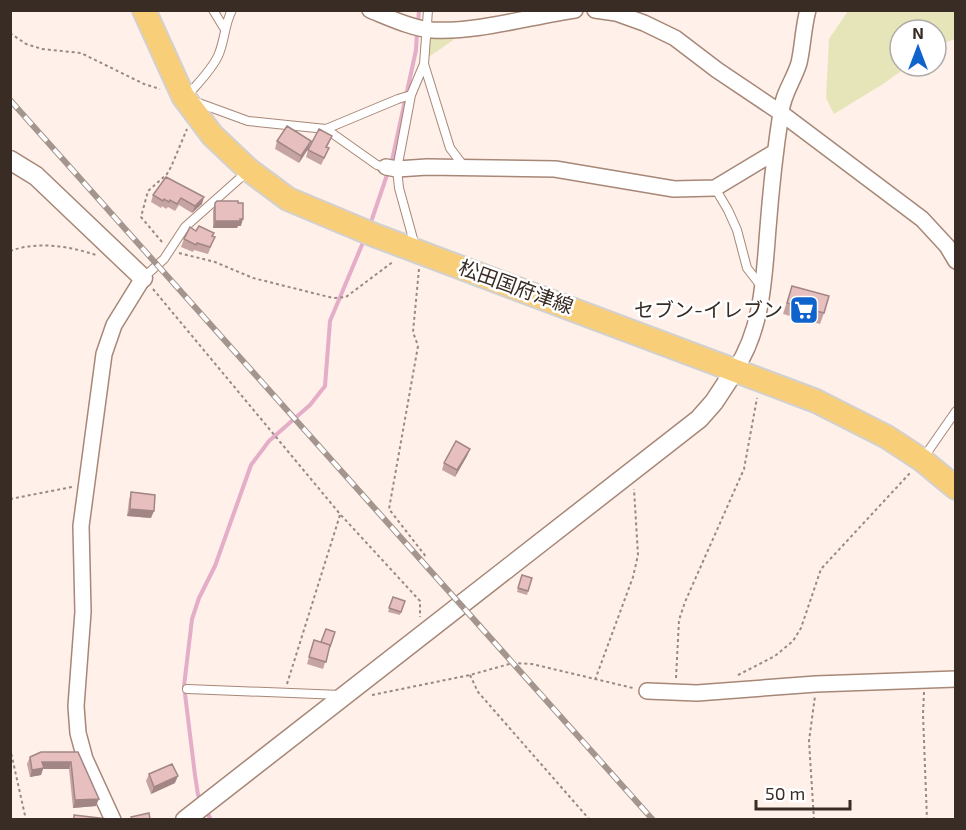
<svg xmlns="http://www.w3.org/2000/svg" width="966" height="830" viewBox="0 0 966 830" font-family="'Exo 2','Noto Sans JP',sans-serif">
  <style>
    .green { fill: #e5e5b9 }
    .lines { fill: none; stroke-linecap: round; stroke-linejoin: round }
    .stream { stroke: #e4adc8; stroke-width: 4 }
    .service-casing { stroke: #a78777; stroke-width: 10 }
    .minor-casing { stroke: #a78777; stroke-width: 18 }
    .tertiary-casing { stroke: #a78777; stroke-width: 21 }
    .primary-casing { stroke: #d3d1cf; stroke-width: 26 }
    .path { stroke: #988a83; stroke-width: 2; stroke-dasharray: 3 3; stroke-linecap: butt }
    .service { stroke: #fff; stroke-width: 8 }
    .minor { stroke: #fff; stroke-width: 15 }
    .tertiary { stroke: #fff; stroke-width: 18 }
    .primary { stroke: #f9ce79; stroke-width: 22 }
    .rail-casing { stroke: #a4968f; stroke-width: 6 }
    .rail { stroke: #fff; stroke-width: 4; stroke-dasharray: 11; stroke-linecap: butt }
    .wall { fill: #c7a4a4 }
    .shaded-wall { fill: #a28686 }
    .building { fill: #e7bfbf; stroke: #a28686; stroke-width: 1.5 }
    .labels { text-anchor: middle; stroke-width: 5; stroke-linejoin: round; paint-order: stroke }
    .street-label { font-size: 20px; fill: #392c25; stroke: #fff }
    .poi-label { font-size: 20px; fill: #392c25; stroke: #fff; text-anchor: end }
  </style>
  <rect width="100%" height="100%" fill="#fff0e9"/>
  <path class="green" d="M848 11H955V39L936 46V30H900V66H908L883 84 834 114 826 98 829 39Z
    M455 32 456 38 426 59 425 35Z"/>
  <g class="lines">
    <path class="stream" d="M418 24 419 10
      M391 165 416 50 417 32
      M370 225 388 172
      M201 800 198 795 195 775 184 686 192 619 199 598 215 566 251 465 269 441 310 405 325 386 330 321 364 240
      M206 810 211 820"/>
    <g class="service-casing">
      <path id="service" d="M213 10 224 28
        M424 64 450 148 465 168
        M186 97C197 84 211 71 218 56 225 41 224 25 232 10
        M196 102 248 121 326 129 377 165 386 167
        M326 129 398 99 411 95
        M715 188 728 210 737 230 747 268 761 286
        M415 246 399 188 397 169 411 95 424 64 428 10
        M143 278 164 259 185 227 248 171
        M924 457 956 411
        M187 689 341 695"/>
    </g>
    <g class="minor-casing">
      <path id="minor" d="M370 10C390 18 411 28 432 30 475 33 532 16 575 10
        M595 10 616 13 644 23 675 38 717 70 781 113C775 151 771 189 768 228 764 277 763 328 735 370
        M808 10C803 28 803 46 799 63 794 80 782 95 781 113L922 219 947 246 956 261
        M386 167 397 169 427 167 555 169 674 189 715 188 775 152
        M647 691 697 693 816 684 956 679
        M113 820 85 759 78 733 76 706 83 612 81 526 104 354 114 325 143 278"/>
    </g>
    <g class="tertiary-casing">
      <path id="tertiary" d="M10 160 36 176 143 278
        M185 820 699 419 714 402 735 370"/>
    </g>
    <g class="primary-casing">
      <path id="primary" d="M144 10 183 96 212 135 249 170 288 199 374 235 816 401 887 437 922 460 956 488"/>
    </g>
    <path class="path" d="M10 33 26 44 42 49 81 53 144 84 160 89
      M162 242 141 217 148 191 167 174 171 167 187 129
      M10 251C37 241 69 246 96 255
      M179 253 215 262 253 278 333 298 346 297 394 261
      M419 269 413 332 418 346 389 509 427 558
      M153 289 340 514 420 601V617
      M10 499 72 487
      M470 675 478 692 590 820
      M738 675 775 656 793 641 801 628 821 569 910 473
      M676 678 679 620 685 602 744 469 757 398
      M595 680 633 577 638 555 634 489
      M287 684 340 515
      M924 692 923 714 927 820
      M372 695 470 675 513 663 532 664 633 688
      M10 748 26 820
      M814 820 809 741 815 696"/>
    <use href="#service" class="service"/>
    <use href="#minor" class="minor"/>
    <use href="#tertiary" class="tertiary"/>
    <use href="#primary" class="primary"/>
    <g class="rail-casing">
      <path id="rail" d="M10 100 653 820"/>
    </g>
    <use href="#rail" class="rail"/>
  </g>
  <path class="wall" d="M332 136 327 148H329L326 155 321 165 306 157 308 150Z
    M277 141H311L308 149 299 163 275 149Z
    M166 177 202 204 192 213 179 205 175 211 168 207 166 209 162 206 161 208 151 202 153 195Z
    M215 203 241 226H238L237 228H213V210Z
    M196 231 212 236V244L208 254 194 250 193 252 181 247 184 239Z
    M792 286 824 313 820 324 783 314Z
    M470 449 467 456 455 477 442 470 444 463Z
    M131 492 151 518 127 516 129 500Z
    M522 575 532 578 527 595 517 592Z
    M393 597 405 601 400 615 388 612Z
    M314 640 330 647 323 669 307 664Z
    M78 752 96 806 73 808 69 769H43L41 775 30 777 27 764 30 757Z
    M149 774 175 783 151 794 146 781Z"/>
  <path class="shaded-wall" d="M311 141 308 149 299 163 301 156Z
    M204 197 202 204 192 213 195 206Z
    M243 219 241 226H238L237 228H213L215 221Z
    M470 449 467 456 455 477 457 470Z
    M130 509 154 511 151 518 127 516Z
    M42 762H71L69 769H43L41 775 30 777 32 770Z
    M178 776 175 783 151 794 154 787Z
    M99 799 96 806 73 808 75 800Z"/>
  <path class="building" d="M287 126 311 141 301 156 277 141Z
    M319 129 332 136 326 147 329 148 324 158 308 150Z
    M166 177 204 197 195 206 181 198 177 204 170 200 169 202 164 199 163 201 153 195Z
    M217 201H238V203H243V219H240V221H215V203Z
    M199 226 214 233 212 236 215 237 210 247 197 243 196 245 184 239 190 227 196 231Z
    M792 286 829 296 824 313 787 303Z
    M456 441 470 449 457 470 444 463Z
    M131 492 155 495 154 511 130 509Z
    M522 575 532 578 528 591 518 588Z
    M393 597 405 601 401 612 389 608Z
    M326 629 335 632 330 647V645L321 642Z
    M314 640 330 645 326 662 309 657Z
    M41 752H78L99 799 75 800 71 762H42L44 768 32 770 30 757Z
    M172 764 178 776 154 787 149 774Z
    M149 813 150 819H132L131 817Z
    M74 815 108 819H109H74Z"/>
  <defs>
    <g id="supermarket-square" transform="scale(1.5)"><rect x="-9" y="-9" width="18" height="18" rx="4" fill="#0e63cd" stroke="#fff"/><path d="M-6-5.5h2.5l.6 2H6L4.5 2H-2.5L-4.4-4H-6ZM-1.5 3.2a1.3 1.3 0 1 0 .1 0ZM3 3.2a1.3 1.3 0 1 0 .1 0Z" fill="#fff"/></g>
  </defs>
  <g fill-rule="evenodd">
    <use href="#supermarket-square" x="804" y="310"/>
  </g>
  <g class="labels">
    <g class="street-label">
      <text transform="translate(516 287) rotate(20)" y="7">松田国府津線</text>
    </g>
    <g class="poi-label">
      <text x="783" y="317">セブン-イレブン</text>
    </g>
  </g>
  <rect width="966" height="830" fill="none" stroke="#392c25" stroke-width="24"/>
  <g transform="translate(918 48)"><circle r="28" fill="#ffffff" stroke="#b0aba8" stroke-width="1.5"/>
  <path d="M0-4.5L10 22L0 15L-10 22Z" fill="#0e63cd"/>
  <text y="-9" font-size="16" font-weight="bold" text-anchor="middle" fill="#392c25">N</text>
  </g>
  <path d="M756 800v9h94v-9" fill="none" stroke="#392c25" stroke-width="3"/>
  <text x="765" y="800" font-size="18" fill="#392c25" stroke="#ffffff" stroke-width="4.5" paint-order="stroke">50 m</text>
</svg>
